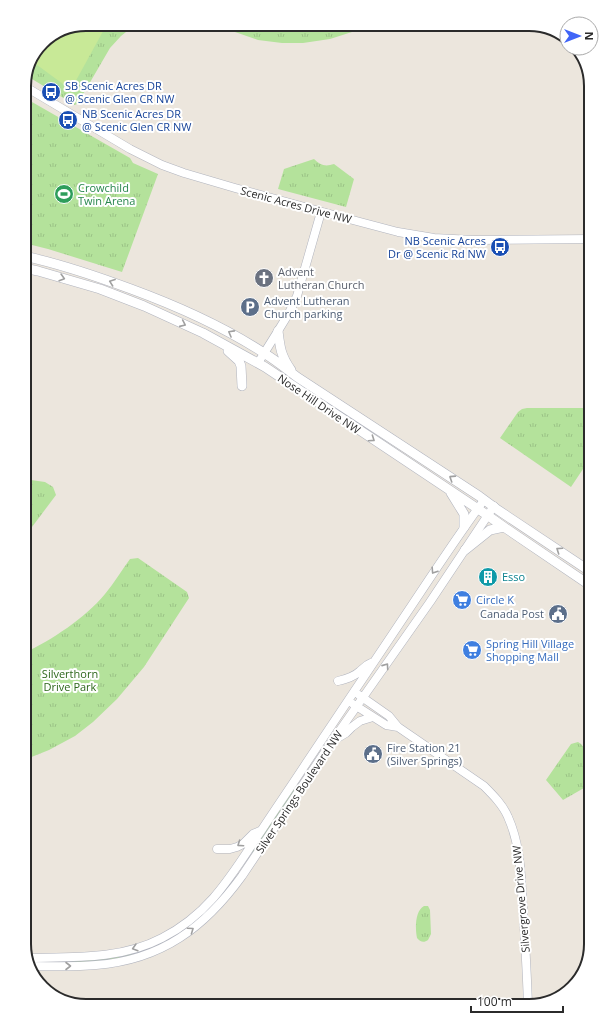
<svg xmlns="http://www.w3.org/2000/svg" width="615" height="1030" viewBox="0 0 615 1030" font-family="'Open Sans',sans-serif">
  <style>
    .grass { fill: url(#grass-tufts) }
    .pitch { fill: #c8e997 }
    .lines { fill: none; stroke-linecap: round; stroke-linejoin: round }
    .tertiary-casing { stroke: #b1b4be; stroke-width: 9 }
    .secondary-casing { stroke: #b1b4be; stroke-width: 10 }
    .tertiary { stroke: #fff; stroke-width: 8 }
    .secondary { stroke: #fff; stroke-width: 9 }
    .oneway { stroke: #a0a0a0 }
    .labels { text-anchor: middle; stroke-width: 4; stroke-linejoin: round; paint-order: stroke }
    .transit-label { font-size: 11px; fill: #164399; stroke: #fff; text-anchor: start }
    .leisure-label { font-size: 11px; fill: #27864d; stroke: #fff; text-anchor: start }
    .street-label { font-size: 11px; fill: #2b2b2b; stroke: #fff }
    .worship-label { font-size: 11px; fill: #5b616d; stroke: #fff; text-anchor: start }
    .service-label { font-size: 11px; fill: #4e5e75; stroke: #fff; text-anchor: start }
    .culture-label { font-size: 11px; fill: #0d838f; stroke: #fff; text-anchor: start }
    .shop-label { font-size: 11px; fill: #366cbe; stroke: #fff; text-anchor: start }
    .park-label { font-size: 11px; fill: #2d671b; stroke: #fff }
    .rim { fill: none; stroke: #2b2b2b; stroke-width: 2 }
  </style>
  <defs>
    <pattern id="grass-tufts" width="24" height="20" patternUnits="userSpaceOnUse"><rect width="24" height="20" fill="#b4e29b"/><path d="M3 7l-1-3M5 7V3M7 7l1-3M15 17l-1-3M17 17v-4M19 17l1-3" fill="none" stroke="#9bc286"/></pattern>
  </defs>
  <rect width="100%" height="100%" fill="#ece6dd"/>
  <path class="grass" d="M86 24H136L121 36 110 48 78 103 75 105 27 76 42 42Z
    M221 24H363L352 32 330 39 303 43H282L258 40 235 32Z
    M32 102 130 158 133 163 158 174 122 272 48 249 24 243V117Z
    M314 159C320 165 325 167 334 164L354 179 346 207 278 189 284 169Z
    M527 408H591V457L571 487 500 438 518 412 522 409Z
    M24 479 45 482 53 487 56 495 26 535 24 536Z
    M138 558 187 592 189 598 144 667 117 699 93 722 75 736 49 750 24 760V653C52 640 85 618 105 594 114 583 122 570 130 559Z
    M578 742 581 744 591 757V784L563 800 546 780 571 744Z
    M296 784 299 786 253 853 251 851Z
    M424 906H428L430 910 431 934 428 940C424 943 420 942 417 938 415 928 415 911 424 906Z
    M175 933 177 936 149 951 107 962 29 964 28 960 86 959Z"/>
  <path class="pitch" d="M86 24H107L73 86 67 87 33 62 42 42Z"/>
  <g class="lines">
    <g class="tertiary-casing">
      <path id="tertiary" d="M24 86 130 149 162 165 184 173 235 188 330 214 398 232 434 238 473 240 591 239
        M258 363 278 331 289 313 297 296 321 212
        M338 681C346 679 354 677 360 671 364 668 366 665 371 663
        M359 695 389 716 398 727 484 786C493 795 503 805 508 817 521 846 521 877 523 908 525 940 527 973 528 1006
        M353 704 386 725 398 727
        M336 739 346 733 352 727 360 721 373 717
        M217 849H230L237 847 243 844 253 834 260 831
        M27 958C73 957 120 960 162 938 211 913 232 874 261 831 276 808 292 785 307 762 342 710 377 657 412 605 436 569 459 534 484 500
        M29 966C52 966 74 967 96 965 162 960 205 927 242 876L333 740 430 602 494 506"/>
    </g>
    <g class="secondary-casing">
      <path id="secondary" d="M24 256C61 264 96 276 131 289 180 307 227 328 270 357 279 363 288 370 297 377L479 496 498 510 591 572
        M24 268 38 271 100 289 144 306 203 333 265 367 487 515 504 527 591 586
        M278 331C280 348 281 356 291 370
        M228 351 239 361 241 366 242 386
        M451 493 464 514V527
        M465 550 490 530 504 527"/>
    </g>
    <use href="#tertiary" class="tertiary"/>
    <use href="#secondary" class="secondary"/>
  </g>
  <defs><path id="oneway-chevron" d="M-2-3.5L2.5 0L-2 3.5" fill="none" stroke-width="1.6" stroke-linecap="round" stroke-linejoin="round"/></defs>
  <g class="oneway">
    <use href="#oneway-chevron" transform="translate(62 278) rotate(16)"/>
    <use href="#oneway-chevron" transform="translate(112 282) rotate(-160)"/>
    <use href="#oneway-chevron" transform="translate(183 324) rotate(24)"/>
    <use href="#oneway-chevron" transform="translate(231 333) rotate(-151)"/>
    <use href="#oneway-chevron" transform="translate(372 439) rotate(34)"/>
    <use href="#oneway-chevron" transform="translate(452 478) rotate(-147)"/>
    <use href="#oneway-chevron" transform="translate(559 550) rotate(-146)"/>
    <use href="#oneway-chevron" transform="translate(434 571) rotate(123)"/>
    <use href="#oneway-chevron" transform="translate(386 666) rotate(-55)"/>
    <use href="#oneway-chevron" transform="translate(240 844) rotate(146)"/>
    <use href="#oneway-chevron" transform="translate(191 930) rotate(-35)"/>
    <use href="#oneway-chevron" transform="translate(135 948) rotate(164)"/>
    <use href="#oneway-chevron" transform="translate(68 966)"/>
  </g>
  <defs>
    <g id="bus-disc" transform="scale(1)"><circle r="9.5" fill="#1a4fb4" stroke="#fff"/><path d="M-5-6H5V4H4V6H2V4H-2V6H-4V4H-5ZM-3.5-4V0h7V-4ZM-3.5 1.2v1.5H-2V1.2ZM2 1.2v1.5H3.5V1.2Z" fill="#fff"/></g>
    <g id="stadium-disc" transform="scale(1)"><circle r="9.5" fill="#2e9e5b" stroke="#fff"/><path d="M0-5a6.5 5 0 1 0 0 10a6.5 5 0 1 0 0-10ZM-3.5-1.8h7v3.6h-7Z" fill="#fff"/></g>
    <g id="church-disc" transform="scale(1)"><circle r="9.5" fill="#6b7280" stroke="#fff"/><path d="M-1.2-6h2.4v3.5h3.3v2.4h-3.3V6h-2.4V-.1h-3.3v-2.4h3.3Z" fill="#fff"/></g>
    <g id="parking-disc" transform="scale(1)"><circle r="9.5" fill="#5c6f8a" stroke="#fff"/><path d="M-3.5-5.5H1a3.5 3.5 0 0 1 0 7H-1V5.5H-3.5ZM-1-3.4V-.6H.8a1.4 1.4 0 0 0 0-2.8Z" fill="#fff"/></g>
    <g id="building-disc" transform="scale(1)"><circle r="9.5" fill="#0f9aa8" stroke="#fff"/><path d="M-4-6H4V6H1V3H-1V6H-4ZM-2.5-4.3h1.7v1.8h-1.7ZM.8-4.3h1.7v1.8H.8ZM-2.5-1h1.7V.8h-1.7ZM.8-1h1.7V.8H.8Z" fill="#fff"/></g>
    <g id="supermarket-disc" transform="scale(1)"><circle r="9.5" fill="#3f7fe0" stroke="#fff"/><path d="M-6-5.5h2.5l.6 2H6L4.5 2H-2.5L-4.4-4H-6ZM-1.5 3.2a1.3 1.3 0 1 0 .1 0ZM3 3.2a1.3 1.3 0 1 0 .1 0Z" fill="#fff"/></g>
    <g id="civic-disc" transform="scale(1)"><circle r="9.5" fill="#5c6f8a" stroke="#fff"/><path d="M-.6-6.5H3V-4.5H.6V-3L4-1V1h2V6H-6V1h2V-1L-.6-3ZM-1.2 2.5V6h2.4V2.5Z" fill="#fff"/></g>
  </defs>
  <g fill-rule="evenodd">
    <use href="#bus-disc" x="51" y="92"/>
    <use href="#bus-disc" x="68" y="120"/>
    <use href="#stadium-disc" x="64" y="194"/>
    <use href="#bus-disc" x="500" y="247"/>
    <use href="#church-disc" x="264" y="278"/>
    <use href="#parking-disc" x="250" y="307"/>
    <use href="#building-disc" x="488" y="577"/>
    <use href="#supermarket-disc" x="462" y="600"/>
    <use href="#civic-disc" x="558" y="614"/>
    <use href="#supermarket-disc" x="472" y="650"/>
    <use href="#civic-disc" x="373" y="754"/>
  </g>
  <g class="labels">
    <g class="transit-label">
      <text x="65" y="90">SB Scenic Acres DR<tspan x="65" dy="13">@ Scenic Glen CR NW</tspan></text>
      <text x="82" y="118">NB Scenic Acres DR<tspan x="82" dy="13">@ Scenic Glen CR NW</tspan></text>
      <text x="486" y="245" text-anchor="end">NB Scenic Acres<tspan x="486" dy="13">Dr @ Scenic Rd NW</tspan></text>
    </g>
    <g class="leisure-label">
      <text x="78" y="192">Crowchild<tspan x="78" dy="13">Twin Arena</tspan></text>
    </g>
    <g class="street-label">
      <text transform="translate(296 205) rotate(15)" y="4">Scenic Acres Drive NW</text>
      <text transform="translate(319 404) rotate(34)" y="4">Nose Hill Drive NW</text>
      <text transform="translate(299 792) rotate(-56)" y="4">Silver Springs Boulevard NW</text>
      <text transform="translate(521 899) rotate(-95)" y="4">Silvergrove Drive NW</text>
    </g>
    <g class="worship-label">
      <text x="278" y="276">Advent<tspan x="278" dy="13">Lutheran Church</tspan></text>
    </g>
    <g class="service-label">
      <text x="264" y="305">Advent Lutheran<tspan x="264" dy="13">Church parking</tspan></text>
      <text x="544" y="618" text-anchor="end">Canada Post</text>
      <text x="387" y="752">Fire Station 21<tspan x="387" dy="13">(Silver Springs)</tspan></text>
    </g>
    <g class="culture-label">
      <text x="502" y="581">Esso</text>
    </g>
    <g class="shop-label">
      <text x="476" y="604">Circle K</text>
      <text x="486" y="648">Spring Hill Village<tspan x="486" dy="13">Shopping Mall</tspan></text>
    </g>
    <g class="park-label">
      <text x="70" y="678">Silverthorn<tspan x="70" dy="13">Drive Park</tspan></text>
    </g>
  </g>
  <path d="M0 0H615V1030H0ZM86 31H529A55 55 0 0 1 584 86V944A55 55 0 0 1 529 999H86A55 55 0 0 1 31 944V86A55 55 0 0 1 86 31Z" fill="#fff" fill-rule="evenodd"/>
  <path class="rim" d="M86 31H529A55 55 0 0 1 584 86V944A55 55 0 0 1 529 999H86A55 55 0 0 1 31 944V86A55 55 0 0 1 86 31Z"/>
  <g transform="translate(579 36) rotate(90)"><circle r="19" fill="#ffffff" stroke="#aaaaaa"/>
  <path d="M0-3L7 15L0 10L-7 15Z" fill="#4065f7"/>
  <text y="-6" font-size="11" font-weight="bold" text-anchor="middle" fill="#2b2b2b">N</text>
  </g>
  <path d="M471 1006v6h92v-6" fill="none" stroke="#2b2b2b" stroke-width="2"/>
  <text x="477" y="1006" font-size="12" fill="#2b2b2b" stroke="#ffffff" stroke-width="3" paint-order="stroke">100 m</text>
</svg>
